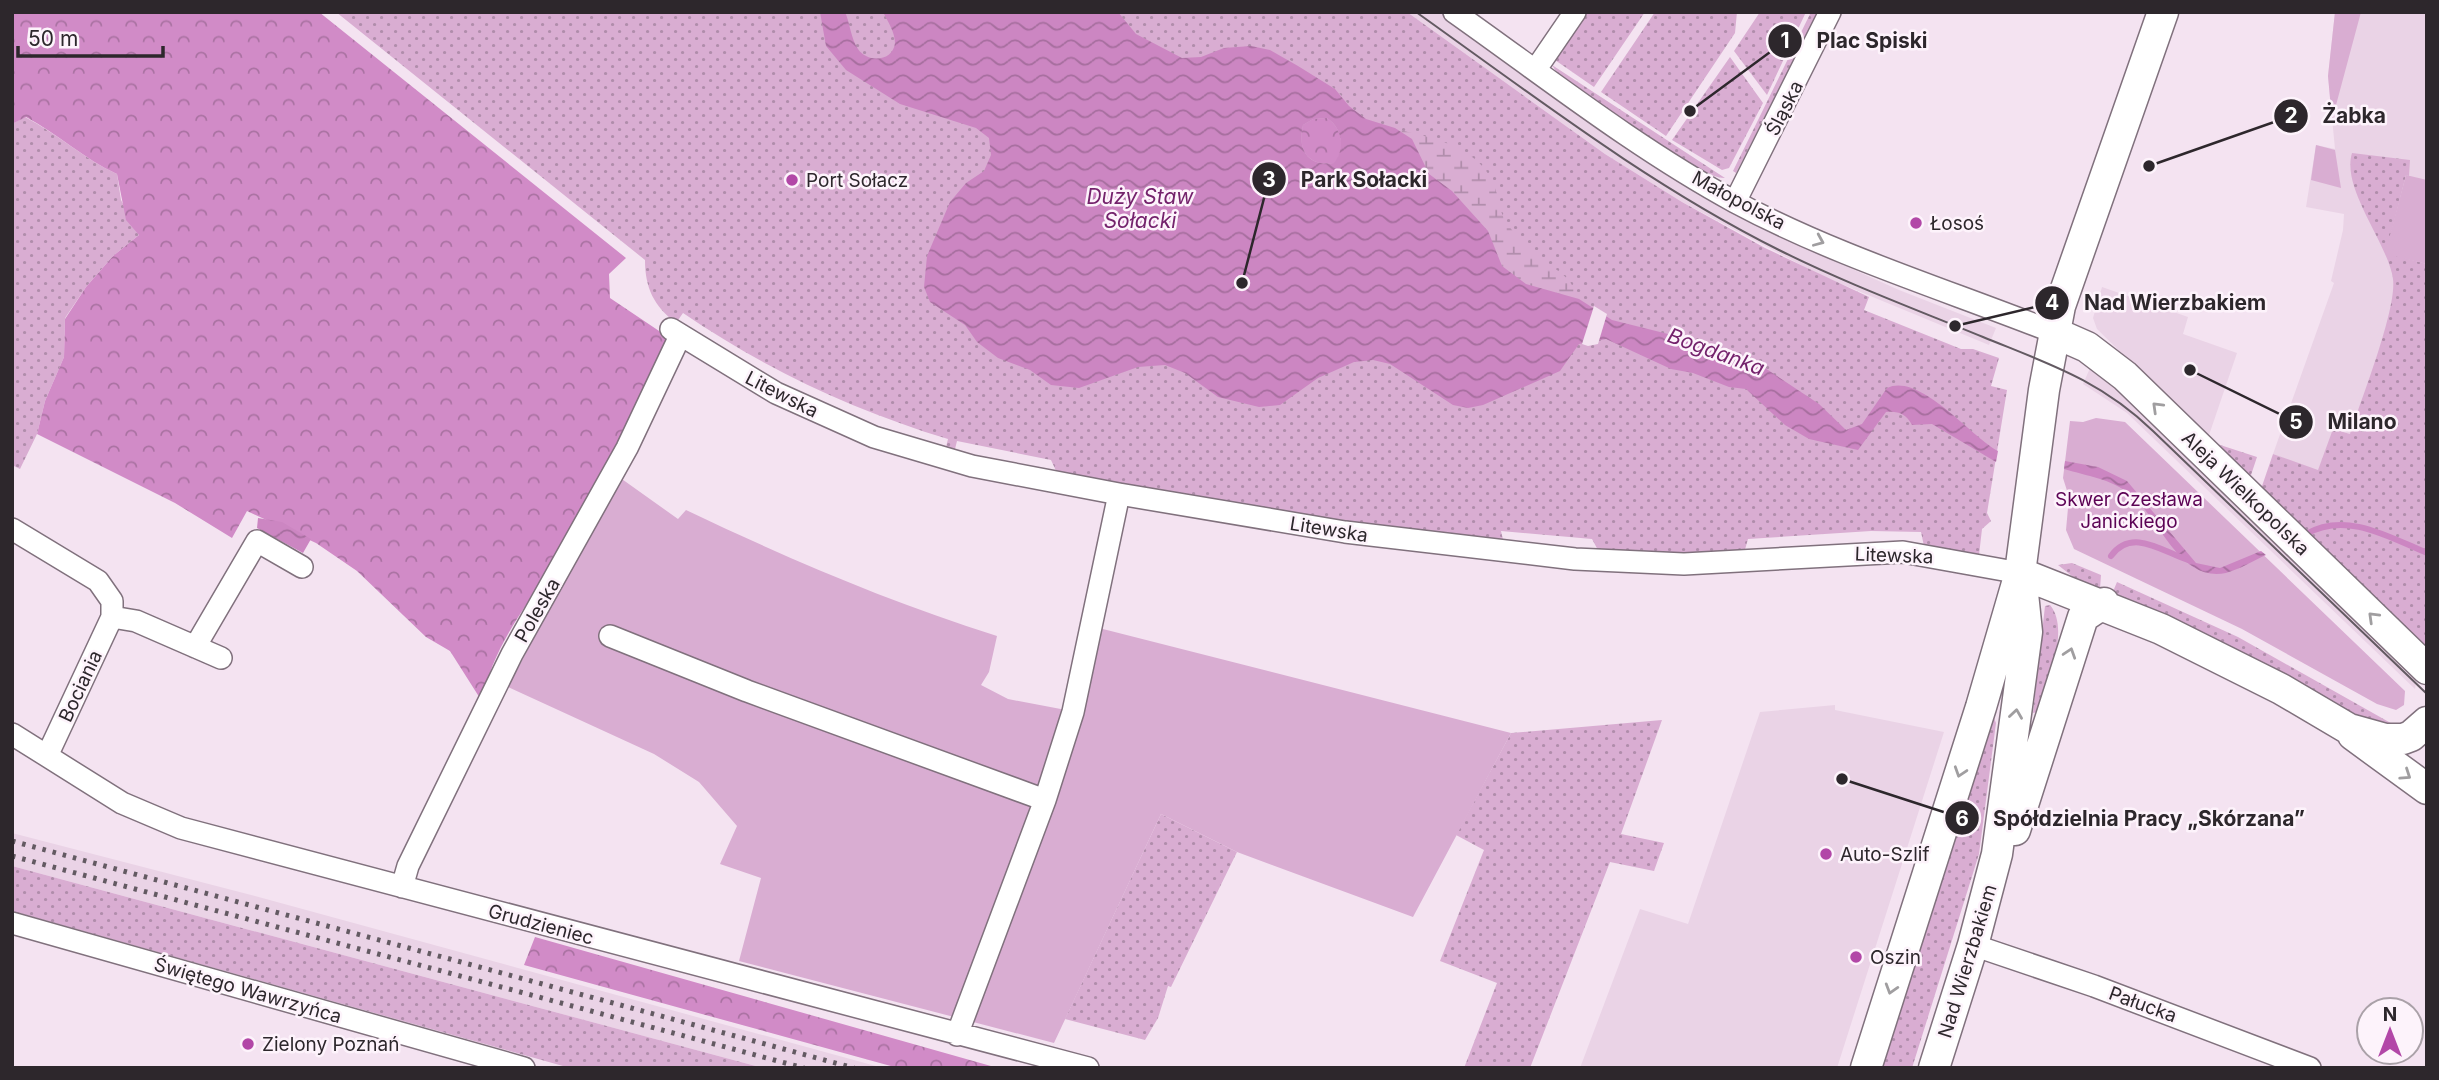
<svg xmlns="http://www.w3.org/2000/svg" width="2439" height="1080" viewBox="0 0 2439 1080" font-family="Inter,sans-serif">
  <style>
    .built { fill: #ead3e6 }
    .grass { fill: url(#grass-dots) }
    .forest { fill: url(#forest-crowns) }
    .wetland { fill: url(#wetland-marsh) }
    .garden { fill: #d9add2 }
    .water { fill: url(#water-waves); fill-rule: evenodd }
    .pier { fill: #f4e3f1 }
    .lines { fill: none; stroke-linecap: round; stroke-linejoin: round }
    .stream { stroke: #cc86c2; stroke-width: 6 }
    .street-casing { stroke: #80717d; stroke-width: 24 }
    .secondary-casing { stroke: #80717d; stroke-width: 33 }
    .street { stroke: #fff; stroke-width: 21 }
    .secondary { stroke: #fff; stroke-width: 30 }
    .tram { stroke: #635a62; stroke-width: 2 }
    .rail { stroke: #635a62; stroke-width: 5; stroke-dasharray: 3.5 7; stroke-linecap: butt }
    .oneway { stroke: #a09ea0 }
    .poi-dot { fill: #b247a7; stroke: #fdf3fb; stroke-width: 2.5 }
    .labels { text-anchor: middle; stroke-width: 5; stroke-linejoin: round; paint-order: stroke }
    .street-label { font-size: 19px; fill: #2d272c; stroke: #fdf3fb }
    .poi-label { font-size: 19px; fill: #2d272c; stroke: #fdf3fb; text-anchor: start }
    .park-label { font-size: 19px; fill: #5c0355; stroke: #fdf3fb }
    .water-label { font-size: 21px; font-style: italic; fill: #74226c; stroke: #fdf3fb }
    .leader { fill: none; stroke: #2d272c; stroke-width: 2.5 }
    .callout-dot { fill: #2d272c; stroke: #fdf3fb; stroke-width: 2.5 }
    .mark-label { font-size: 21px; text-anchor: middle; font-weight: bold; fill: #fff }
    .callout-label { font-size: 21px; text-anchor: middle; font-weight: bold; fill: #2d272c; stroke: #fdf3fb; stroke-width: 5; stroke-linejoin: round; paint-order: stroke }
  </style>
  <defs>
    <pattern id="grass-dots" width="8" height="8" patternUnits="userSpaceOnUse" patternTransform="scale(1.75)"><rect width="8" height="8" fill="#d9add2"/><path d="M2 2h.1M6 6h.1" fill="none" stroke="#b08dab" stroke-width="1.8" stroke-linecap="round"/></pattern>
    <pattern id="forest-crowns" width="20" height="18" patternUnits="userSpaceOnUse" patternTransform="scale(1.75)"><rect width="20" height="18" fill="#d18bc7"/><path d="M2 6a3 3 0 1 1 6 0M12 15a3 3 0 1 1 6 0" fill="none" stroke="#aa72a2"/></pattern>
    <pattern id="wetland-marsh" width="20" height="14" patternUnits="userSpaceOnUse" patternTransform="scale(1.75)"><rect width="20" height="14" fill="#d9add2"/><path d="M1 5h8M5 5V1M11 12h8M15 12V8" fill="none" stroke="#b08dab"/></pattern>
    <pattern id="water-waves" width="16" height="10" patternUnits="userSpaceOnUse" patternTransform="scale(1.75)"><rect width="16" height="10" fill="#cc86c2"/><path d="M0 5q4-4 8 0t8 0" fill="none" stroke="#a66e9e"/></pattern>
  </defs>
  <rect width="100%" height="100%" fill="#f4e3f1"/>
  <path class="built" d="M1407 12H1440L1580 113 1781 237 1899 290 1996 328 1989 345 1822 276 1682 202 1605 154Z
    M2335 12H2427V459L2334 429 2318 471 2273 454 2334 283 2331 281 2343 230 2344 214 2306 207 2316 145 2335 149 2328 76Z
    M2102 287 2188 317 2183 334 2237 353 2208 438 2097 329 2093 318Z
    M2091 366 2108 376 2417 676 2415 689 2127 413 2083 384Z
    M1835 705V710L1944 732 1837 1068H1580L1640 909 1688 924 1760 712Z
    M12 833 255 896 883 1068H763L12 866Z"/>
  <path class="grass" d="M336 12H1407L1605 154 1682 202 1765 248 1869 297 1864 310 1961 349H1973L1999 358 1991 386 2007 390 1987 513 1991 521 1982 529 1979 555 1924 546 1921 532 1871 531 1748 539 1744 553 1692 555 1599 552 1592 539 1501 531 1504 544 1433 537 1058 475 1051 460 957 441 954 453 945 451 948 439C853 410 765 369 683 313L676 323C654 306 645 288 645 260Z
    M1583 12H1645L1594 87 1552 58Z
    M1655 12H1737L1735 33 1666 136 1601 92Z
    M1760 12H1806L1767 95 1734 51Z
    M1811 12H1818L1736 173 1733 171Z
    M1730 57 1763 103 1729 168 1722 170 1672 140Z
    M1552 65 1725 178C1691 177 1591 98 1559 76Z
    M25 117C58 134 84 159 117 174L121 200 139 235 113 256 86 287 65 318 64 357 45 401 37 434 20 469 12 465V124Z
    M2352 153 2410 160 2409 176 2406 175 2386 253 2427 264V649L2261 489 2273 454 2318 470 2333 429 2350 434C2361 400 2397 309 2393 279 2388 243 2341 189 2352 153Z
    M2211 442 2257 457 2251 475 2249 476Z
    M2072 563 2101 575 2100 589 2077 580 2058 565Z
    M2117 582 2238 637 2396 726 2365 722 2112 594Z
    M2050 605C2071 630 2046 685 2037 712L2033 713 2045 606Z
    M1987 715 1994 718 1996 723 1979 854 1912 1068H1875Z
    M1662 720 1621 834 1664 843 1654 871 1610 862 1530 1068H1464L1497 983 1440 961 1484 850 1456 835 1511 733Z
    M1161 814 1237 852 1171 987 1168 986 1158 1018 1145 1040 1065 1019Z
    M12 866 763 1068H570L12 911Z"/>
  <path class="forest" d="M12 12H319L626 258 609 274 610 298 671 339C638 413 601 483 560 553 532 600 489 648 483 703L450 651 426 637 357 571 316 543 247 511 232 538 175 503 37 434 45 401 64 357 65 319 86 287 113 256 139 235 126 220 117 174C84 159 58 134 26 117L12 124Z
    M1327 118C1342 128 1346 148 1335 163 1308 167 1297 150 1303 125L1313 119Z
    M535 937 998 1068H898L524 965Z"/>
  <path class="wetland" d="M1251 46C1279 52 1314 71 1336 90 1346 100 1353 112 1367 119 1402 135 1446 134 1476 160 1494 176 1496 190 1501 211 1504 221 1515 234 1521 242 1540 266 1587 274 1574 312L1536 317 1443 187 1347 129 1224 48Z"/>
  <path class="garden" d="M2335 12H2361L2332 120 2328 76Z
    M2316 145 2335 150 2341 188 2311 180Z
    M2406 175 2427 180V264L2385 254Z
    M2096 418 2125 422 2405 691 2404 705 2396 710 2377 704 2242 629 2074 549 2066 530 2069 497 2063 478 2070 421 2083 422Z
    M619 477 678 519 686 510C789 559 887 601 997 636L989 672 981 685 1008 699 1066 710 1099 628 1511 733 1413 917 1237 852 1161 814 1054 1043 739 961 761 878 720 864 737 826 699 782 654 754 508 687Z"/>
  <path class="water" d="M820 12H845C850 23 851 39 858 49 867 63 893 62 895 43 895 32 888 22 883 12H1118L1136 34 1182 58 1201 57 1224 48 1251 46 1270 50 1298 66 1335 89 1349 106 1366 119 1395 128 1412 139 1429 174 1452 191 1488 231 1502 266 1526 284 1579 299 1612 320 1672 335 1723 356 1765 368 1819 404 1846 430 1862 424 1887 388C1920 372 1971 437 1998 451L1996 462 1932 424 1912 425C1906 414 1899 411 1886 412L1858 450 1809 439 1785 425 1746 389 1729 387 1693 373 1671 369 1606 339 1579 344 1560 371 1483 405 1468 408 1453 405 1390 364 1373 360 1354 362 1318 378 1280 405 1259 407 1218 397 1185 373 1165 365 1138 367 1079 388 1051 385 1030 370 998 358 977 342 965 325 930 302 924 287 927 256 950 202 966 183 984 171 991 155 989 138 976 128 900 104 846 70 826 46ZM1327 118C1342 128 1346 148 1334 163 1308 167 1297 150 1303 125L1313 119Z
    M2065 461 2098 467 2127 481 2196 563 2220 568 2261 551 2266 555C2253 561 2240 569 2226 573 2179 583 2159 517 2130 494 2111 479 2087 476 2064 469Z
    M258 518 282 522 311 539 303 553 257 528Z"/>
  <path class="pier" d="M1594 306 1607 314 1598 344 1588 346 1582 344Z"/>
  <g class="lines">
    <path class="stream" d="M2306 534C2346 511 2389 537 2427 553
      M2111 556C2132 527 2163 552 2188 560"/>
    <g class="street-casing">
      <path id="street" d="M1454 12C1546 77 1636 148 1735 202 1836 256 1947 290 2053 332
        M1536 69 1575 12
        M1735 202 1830 12
        M671 329 776 393 874 437 972 466 1119 494 1345 532 1575 559 1684 564 1903 552 2020 573
        M12 529 98 581 112 601V617L47 756
        M112 617 136 621 221 658
        M610 636 747 691 1045 800
        M195 647 257 541 302 567
        M12 734 122 803 181 828 1088 1068
        M402 887 408 866 512 654 627 448 680 336
        M12 923 524 1068
        M1973 945 2094 986 2310 1068
        M957 1035 1045 800 1073 712 1119 494"/>
    </g>
    <g class="secondary-casing">
      <path id="secondary" d="M2053 332 2087 347 2125 376 2427 669
        M2020 573 2161 629 2281 689 2349 729 2385 739H2403L2411 736 2427 722
        M2353 735 2427 789
        M2015 830 2083 617 2104 603
        M1866 1068 1981 707 2020 573 2044 390 2060 306 2163 12
        M1934 1068 1973 945 1997 854 2027 632 2022 584"/>
    </g>
    <use href="#street" class="street"/>
    <use href="#secondary" class="secondary"/>
    <path class="tram" d="M1416 12C1534 96 1649 185 1779 250 1845 283 1915 309 1983 337 2049 364 2100 380 2153 431L2427 694"/>
    <path class="rail" d="M12 841 854 1068
      M12 856 804 1068"/>
  </g>
  <defs><path id="oneway-chevron" d="M-2-3.5L2.5 0L-2 3.5" fill="none" stroke-width="1.6" stroke-linecap="round" stroke-linejoin="round" transform="scale(1.75)"/></defs>
  <g class="oneway">
    <use href="#oneway-chevron" transform="translate(1819 241) rotate(23)"/>
    <use href="#oneway-chevron" transform="translate(2157 407) rotate(-136)"/>
    <use href="#oneway-chevron" transform="translate(2373 617) rotate(-136)"/>
    <use href="#oneway-chevron" transform="translate(2070 653) rotate(-72)"/>
    <use href="#oneway-chevron" transform="translate(2016 714) rotate(-82)"/>
    <use href="#oneway-chevron" transform="translate(1960 772) rotate(108)"/>
    <use href="#oneway-chevron" transform="translate(2406 775) rotate(34)"/>
    <use href="#oneway-chevron" transform="translate(1891 989) rotate(107)"/>
  </g>
  <g class="poi-dot">
    <circle cx="792" cy="180" r="7"/>
    <circle cx="1916" cy="223" r="7"/>
    <circle cx="1826" cy="854" r="7"/>
    <circle cx="1856" cy="957" r="7"/>
    <circle cx="248" cy="1044" r="7"/>
  </g>
  <g class="labels">
    <g class="street-label">
      <text transform="translate(1784 108) rotate(-63)" y="7">Śląska</text>
      <text transform="translate(1739 200) rotate(28)" y="7">Małopolska</text>
      <text transform="translate(782 394) rotate(27)" y="7">Litewska</text>
      <text transform="translate(2246 493) rotate(44)" y="7">Aleja Wielkopolska</text>
      <text transform="translate(1329 529) rotate(9)" y="7">Litewska</text>
      <text transform="translate(1894 555) rotate(2)" y="7">Litewska</text>
      <text transform="translate(537 610) rotate(-60)" y="7">Poleska</text>
      <text transform="translate(80 686) rotate(-65)" y="7">Bociania</text>
      <text transform="translate(541 924) rotate(15)" y="7">Grudzieniec</text>
      <text transform="translate(1967 961) rotate(-73)" y="7">Nad Wierzbakiem</text>
      <text transform="translate(248 990) rotate(16)" y="7">Świętego Wawrzyńca</text>
      <text transform="translate(2143 1004) rotate(20)" y="7">Pałucka</text>
    </g>
    <g class="poi-label">
      <text x="806" y="187">Port Sołacz</text>
      <text x="1930" y="230">Łosoś</text>
      <text x="1840" y="861">Auto-Szlif</text>
      <text x="1870" y="964">Oszin</text>
      <text x="262" y="1051">Zielony Poznań</text>
    </g>
    <g class="park-label">
      <text x="2129" y="506">Skwer Czesława<tspan x="2129" dy="22">Janickiego</tspan></text>
    </g>
    <g class="water-label">
      <text x="1140" y="204">Duży Staw<tspan x="1140" dy="24">Sołacki</tspan></text>
      <text transform="translate(1716 352) rotate(20)" y="7">Bogdanka</text>
    </g>
  </g>
  <path class="leader" d="M1690 111L1785 41M2149 166L2291 116M1242 283L1269 179M1955 326L2052 303M2190 370L2296 422M1842 779L1962 818"/>
  <g class="callout-dot">
    <circle cx="1690" cy="111" r="7"/>
    <circle cx="2149" cy="166" r="7"/>
    <circle cx="1242" cy="283" r="7"/>
    <circle cx="1955" cy="326" r="7"/>
    <circle cx="2190" cy="370" r="7"/>
    <circle cx="1842" cy="779" r="7"/>
    <circle cx="1785" cy="41" r="18"/>
    <circle cx="2291" cy="116" r="18"/>
    <circle cx="1269" cy="179" r="18"/>
    <circle cx="2052" cy="303" r="18"/>
    <circle cx="2296" cy="422" r="18"/>
    <circle cx="1962" cy="818" r="18"/>
  </g>
  <g class="mark-label">
    <text x="1785" y="48">1</text>
    <text x="2291" y="123">2</text>
    <text x="1269" y="187">3</text>
    <text x="2052" y="310">4</text>
    <text x="2296" y="429">5</text>
    <text x="1962" y="826">6</text>
  </g>
  <g class="callout-label">
    <text x="1872" y="48">Plac Spiski</text>
    <text x="2354" y="123">Żabka</text>
    <text x="1364" y="187">Park Sołacki</text>
    <text x="2175" y="310">Nad Wierzbakiem</text>
    <text x="2362" y="429">Milano</text>
    <text x="2149" y="826">Spółdzielnia Pracy „Skórzana”</text>
  </g>
  <rect width="2439" height="1080" fill="none" stroke="#2d272c" stroke-width="28"/>
  <g transform="translate(2390 1031)"><circle r="33" fill="#fdf3fb" stroke="#aaa1a8" stroke-width="2"/>
  <path d="M0-5L12 26L0 18L-12 26Z" fill="#b247a7"/>
  <text y="-10" font-size="19" font-weight="bold" text-anchor="middle" fill="#2d272c">N</text>
  </g>
  <path d="M18 46v10h145v-10" fill="none" stroke="#2d272c" stroke-width="3.5"/>
  <text x="28" y="46" font-size="21" fill="#2d272c" stroke="#fdf3fb" stroke-width="5" paint-order="stroke">50 m</text>
</svg>
